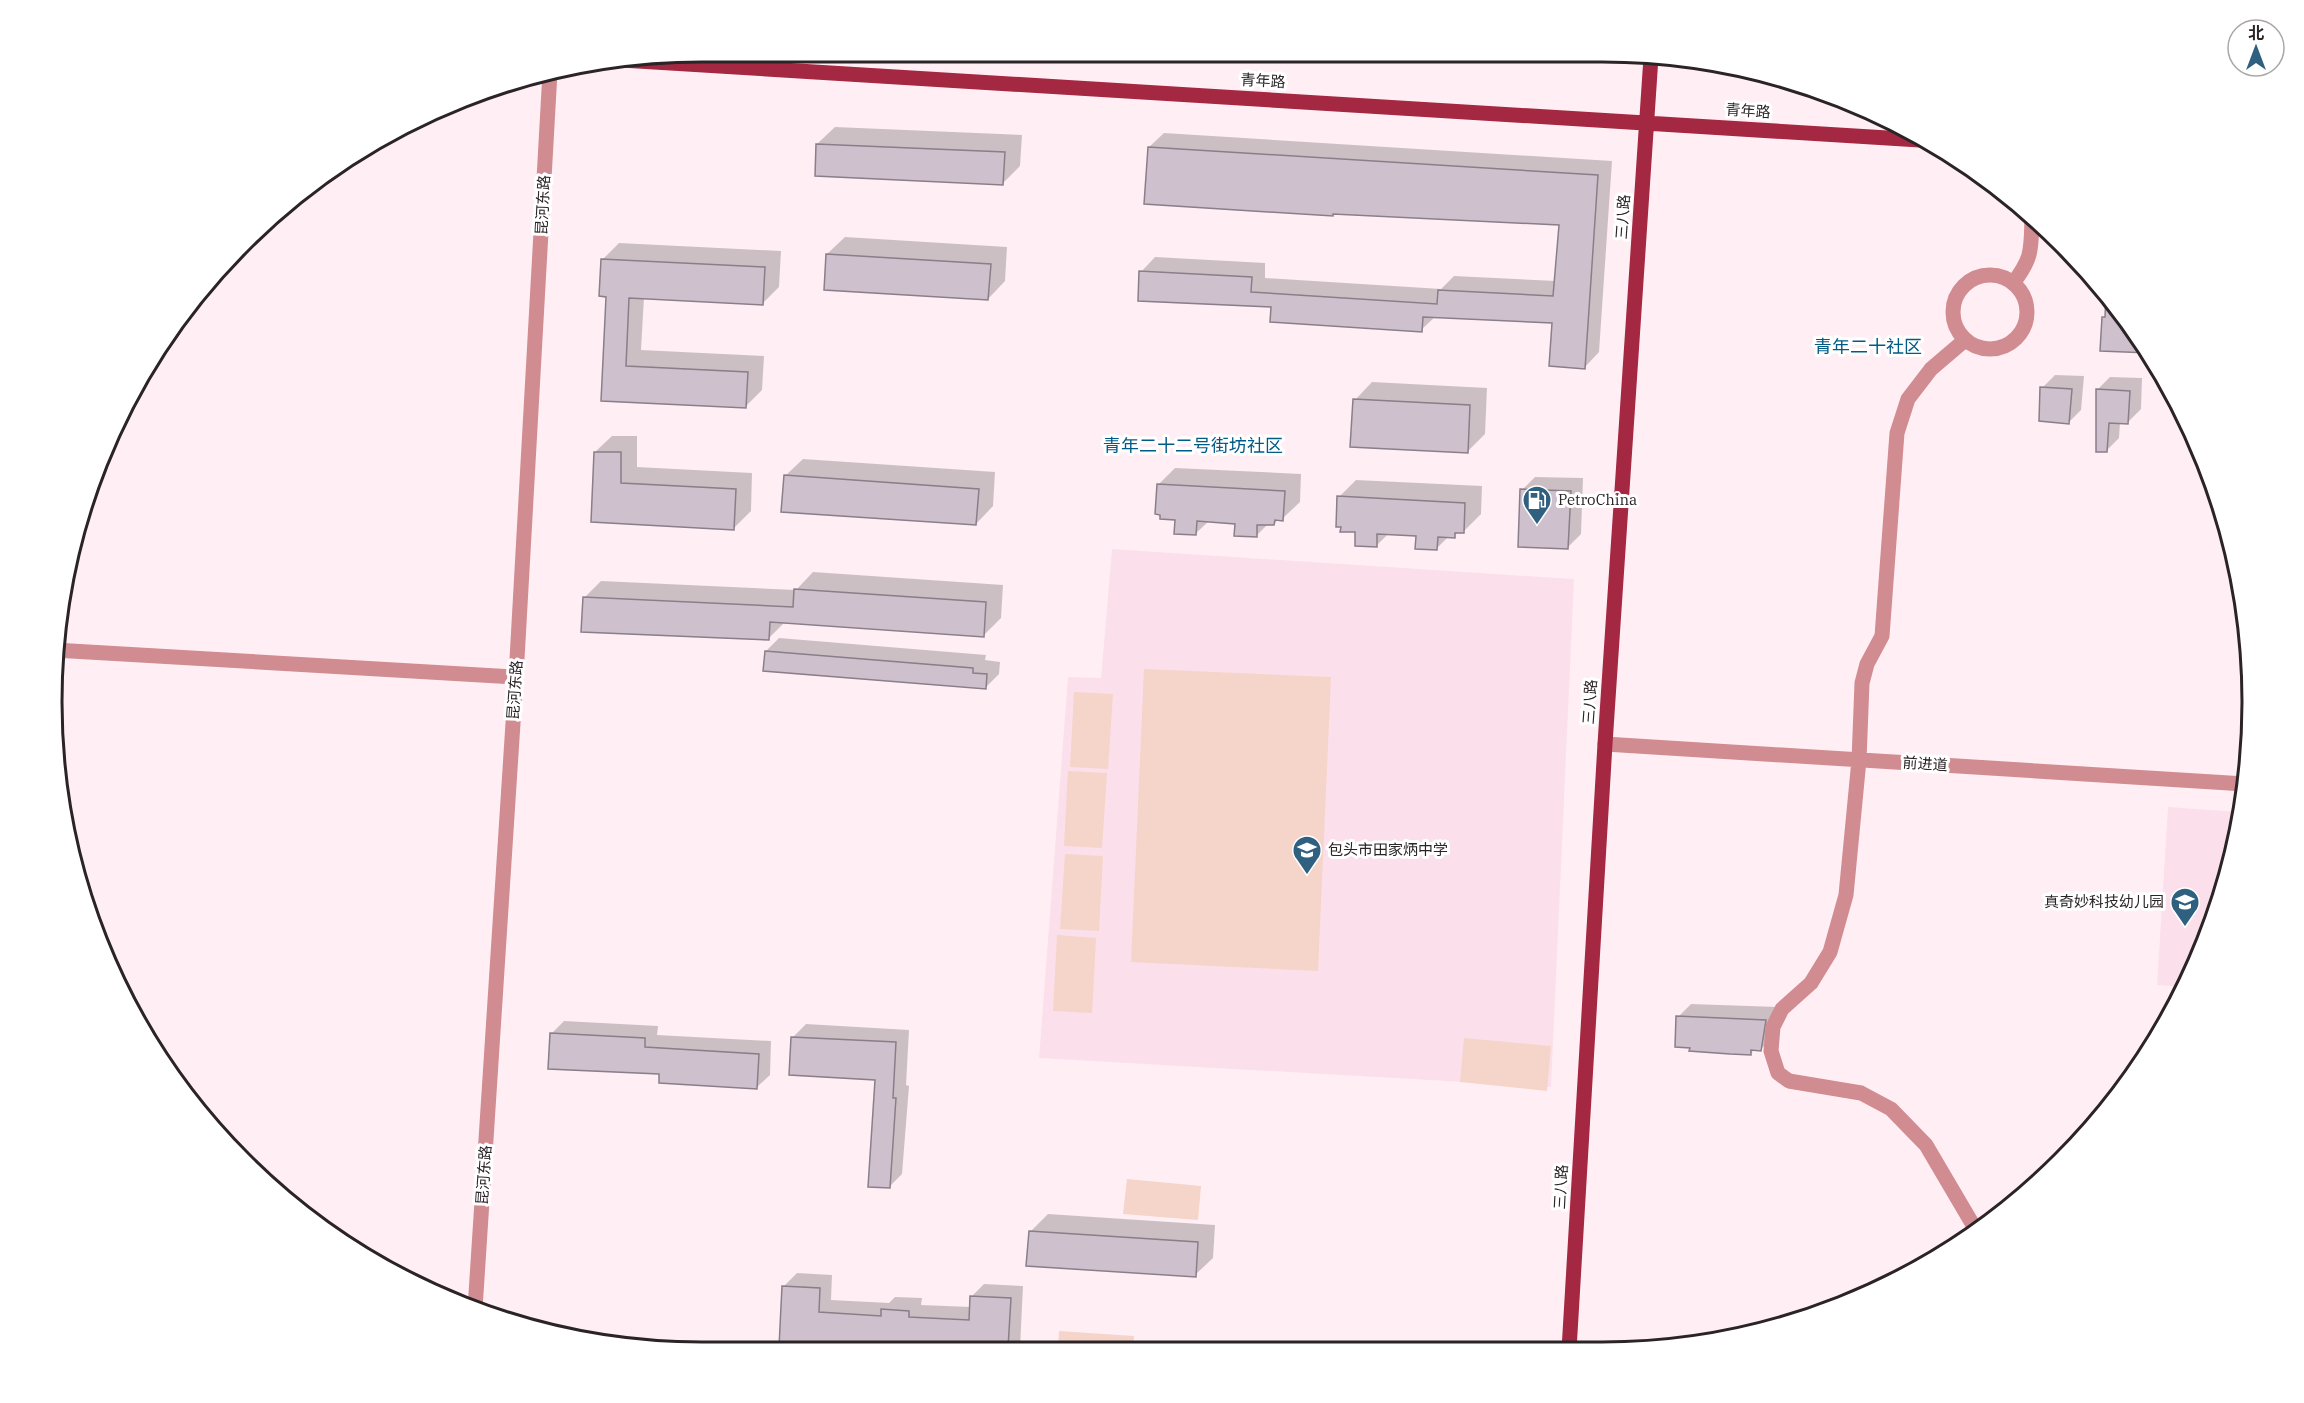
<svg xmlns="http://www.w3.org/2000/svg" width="2304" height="1403" viewBox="0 0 2304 1403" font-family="'IBM Plex Serif','Noto Sans SC',serif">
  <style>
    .built { fill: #fbe0eb }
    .green { fill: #f5d4ca }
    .shadow { fill: #0003 }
    .building { fill: #cec1cd; stroke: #8a7e89; stroke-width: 1.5 }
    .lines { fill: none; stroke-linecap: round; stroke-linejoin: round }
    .minor { stroke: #d18c91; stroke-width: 15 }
    .major { stroke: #a42842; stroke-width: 15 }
    .labels { text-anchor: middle; stroke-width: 6; stroke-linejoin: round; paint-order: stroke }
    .street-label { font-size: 15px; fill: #2b2427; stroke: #fff }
    .poi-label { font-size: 15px; fill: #2b2427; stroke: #fff; text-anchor: start }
    .quarter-label { font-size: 18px; fill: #005b85; stroke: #fff }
    .rim { fill: none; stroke: #2b2427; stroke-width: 3 }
  </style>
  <rect width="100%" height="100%" fill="#ffeff5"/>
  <path class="built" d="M1112 549 1574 579 1551 1087 1039 1058 1068 677 1101 678Z
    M2168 807 2240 812 2231 870 2187 987 2157 985Z"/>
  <path class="green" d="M1144 669 1331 677 1318 971 1131 962Z
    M1074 692 1113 694 1108 769 1070 767Z
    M1068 771 1107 773 1102 848 1064 846Z
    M1065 854 1103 856 1099 931 1060 929Z
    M1057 935 1096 938 1092 1013 1053 1011Z
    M1464 1038 1551 1046 1547 1091 1460 1082Z
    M1127 1179 1201 1186 1198 1220 1123 1214Z
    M1059 1331 1134 1336 1133 1349 1058 1348Z"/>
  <path class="shadow" d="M835 127 1022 135 1020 166 1003 183 817 144Z
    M1164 133 1612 161 1599 352 1585 367 1553 322 1436 316 1421 330 1272 306 1141 272 1155 257 1265 263V278L1441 289 1454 276 1556 281 1560 224 1335 212 1333 215 1149 147Z
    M845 237 1007 247 1005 281 988 299 827 254Z
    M619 243 781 251 779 287 763 303 644 297 641 350 764 356 762 390 746 406 603 400 608 295 602 260Z
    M2055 375 2084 376 2081 410 2068 423 2042 388Z
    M2110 377 2142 378 2141 409 2128 422H2120L2119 438 2106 451 2097 390Z
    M1372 382 1487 388 1485 434 1467 452 1355 400Z
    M612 436H637V467L752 473 751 511 734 528 592 521 595 452Z
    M803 459 995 472 993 506 976 524 785 476Z
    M1175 468 1301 474 1300 502 1282 519H1278L1274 524H1268L1256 536 1237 522 1209 521 1195 534 1176 518 1158 485Z
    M1535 477 1583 478 1581 534 1568 547 1522 490Z
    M1356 480 1482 486 1481 514 1463 532 1459 531 1454 536H1449L1437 548 1417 534 1389 533 1376 546 1357 531 1339 497Z
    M813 572 1003 585 1001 618 984 635 785 622 768 639 584 598 601 581 796 590Z
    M779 638 986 655 985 660 1000 662 999 674 986 687 766 651Z
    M1691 1004 1778 1007 1774 1036 1761 1049H1755L1751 1053 1678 1017Z
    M564 1021 658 1026 657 1035 771 1041 770 1075 756 1088 661 1073 551 1034Z
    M806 1024 909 1030 906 1085 909 1086 902 1174 889 1187 877 1079 793 1037Z
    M1048 1214 1215 1225 1213 1258 1195 1275 1030 1232Z
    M797 1273 832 1275 831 1300 889 1303 895 1297 922 1298 921 1305 971 1307V1297L984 1284 1023 1286 1020 1348 780 1347 784 1286Z"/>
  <path class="building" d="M816 144 1005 152 1003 185 815 176Z
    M1148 147 1598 175 1585 369 1549 366 1552 323 1423 317 1422 332 1270 322 1271 307 1138 301 1139 271 1252 277 1251 292 1437 304 1438 290 1553 296 1559 225 1333 214V216L1144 204Z
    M826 254 991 264 988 300 824 290Z
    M601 259 765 267 763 305 629 298 626 366 748 372 746 408 601 401 606 297 599 296Z
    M2106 293 2123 317 2149 353 2100 351 2102 317H2105Z
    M2040 387 2072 389 2069 424 2039 421Z
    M2096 389 2130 391 2128 424 2109 423 2107 452H2096Z
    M1353 399 1470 405 1468 453 1350 447Z
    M594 452H621V483L736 489 734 530 591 522Z
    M784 475 979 489 976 525 781 512Z
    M1157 484 1285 491 1283 521 1275 520 1274 525H1257V537L1234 536 1235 524 1197 521 1196 535 1174 534 1175 520 1160 519V515L1155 514Z
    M1520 489 1571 491 1568 549 1518 547Z
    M1337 496 1465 503 1464 533H1455V538L1438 537 1437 550 1415 549 1416 536 1377 534V547L1355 546V532H1340L1341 527H1336Z
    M794 589 986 602 984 637 770 622 769 640 581 632 583 597 793 607Z
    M765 651 973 668V673L987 674 986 689 763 671Z
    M1676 1016 1766 1020 1761 1051 1751 1050V1055L1730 1054 1689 1051 1690 1048 1675 1047Z
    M550 1033 645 1038V1047L759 1054 757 1089 659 1083V1074L548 1069Z
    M791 1037 896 1042 893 1098H896L890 1188 868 1187 875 1080 789 1075Z
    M1029 1231 1198 1242 1196 1277 1026 1266Z
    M782 1286 820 1288 819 1312 881 1316V1309L909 1311V1317L969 1320 970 1296 1011 1298 1008 1348 779 1347Z"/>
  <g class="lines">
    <path class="minor" d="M1953 312a37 37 0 1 1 74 0a37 37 0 1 1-74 0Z
      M2013 283C2033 258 2031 248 2032 217
      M1965 340 1931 369 1908 399 1897 433 1882 636 1867 664 1862 683 1859 760 1846 895 1830 952 1811 983 1782 1009 1773 1027 1771 1051 1778 1073 1789 1081 1861 1093 1891 1109 1926 1145 1976 1230
      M54 650 516 677
      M1605 744 2245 784
      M475 1309 516 677 550 72"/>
    <path class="major" d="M605 59 1920 140
      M1569 1350 1605 744 1651 57"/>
  </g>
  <defs>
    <g id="fuel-pin" transform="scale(1.5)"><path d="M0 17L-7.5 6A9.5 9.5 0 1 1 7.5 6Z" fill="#30607f" stroke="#fff"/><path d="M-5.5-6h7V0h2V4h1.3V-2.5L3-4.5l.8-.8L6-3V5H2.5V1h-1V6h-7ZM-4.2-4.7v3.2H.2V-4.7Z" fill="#fff"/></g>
    <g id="school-pin" transform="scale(1.5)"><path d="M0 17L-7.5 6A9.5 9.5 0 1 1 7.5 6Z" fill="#30607f" stroke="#fff"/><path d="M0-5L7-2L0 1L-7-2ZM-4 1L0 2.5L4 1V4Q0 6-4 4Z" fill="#fff"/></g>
  </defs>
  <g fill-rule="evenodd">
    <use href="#fuel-pin" x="1537" y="500"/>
    <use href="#school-pin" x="1307" y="850"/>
    <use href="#school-pin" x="2185" y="902"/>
  </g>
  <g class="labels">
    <g class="street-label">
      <text transform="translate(1263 81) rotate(3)" y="5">青年路</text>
      <text transform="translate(1748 111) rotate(4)" y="5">青年路</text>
      <text transform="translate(543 205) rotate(-87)" y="5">昆河东路</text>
      <text transform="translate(1623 217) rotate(-86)" y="5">三八路</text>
      <text transform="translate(515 690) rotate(-86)" y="5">昆河东路</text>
      <text transform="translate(1590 702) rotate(-86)" y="5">三八路</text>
      <text transform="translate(1925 764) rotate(4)" y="5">前进道</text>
      <text transform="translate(484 1175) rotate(-86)" y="5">昆河东路</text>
      <text transform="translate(1561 1187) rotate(-87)" y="5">三八路</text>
    </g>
    <g class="poi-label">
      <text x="1558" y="505">PetroChina</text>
      <text x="1328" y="855">包头市田家炳中学</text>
      <text x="2164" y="907" text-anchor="end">真奇妙科技幼儿园</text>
    </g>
    <g class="quarter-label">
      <text x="1868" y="353">青年二十社区</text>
      <text x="1193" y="452">青年二十二号街坊社区</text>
    </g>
  </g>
  <path d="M0 0H2304V1403H0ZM702 62H1602A640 640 0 0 1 2242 702V702A640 640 0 0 1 1602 1342H702A640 640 0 0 1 62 702V702A640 640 0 0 1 702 62Z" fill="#fff" fill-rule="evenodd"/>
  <path class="rim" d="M702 62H1602A640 640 0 0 1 2242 702V702A640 640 0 0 1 1602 1342H702A640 640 0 0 1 62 702V702A640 640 0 0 1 702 62Z"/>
  <g transform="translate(2256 48)"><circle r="28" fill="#ffffff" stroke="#aaa7a9" stroke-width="1.5"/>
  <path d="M0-4.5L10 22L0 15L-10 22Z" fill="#30607f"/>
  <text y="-9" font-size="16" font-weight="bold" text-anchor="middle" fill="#2b2427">北</text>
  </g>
</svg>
